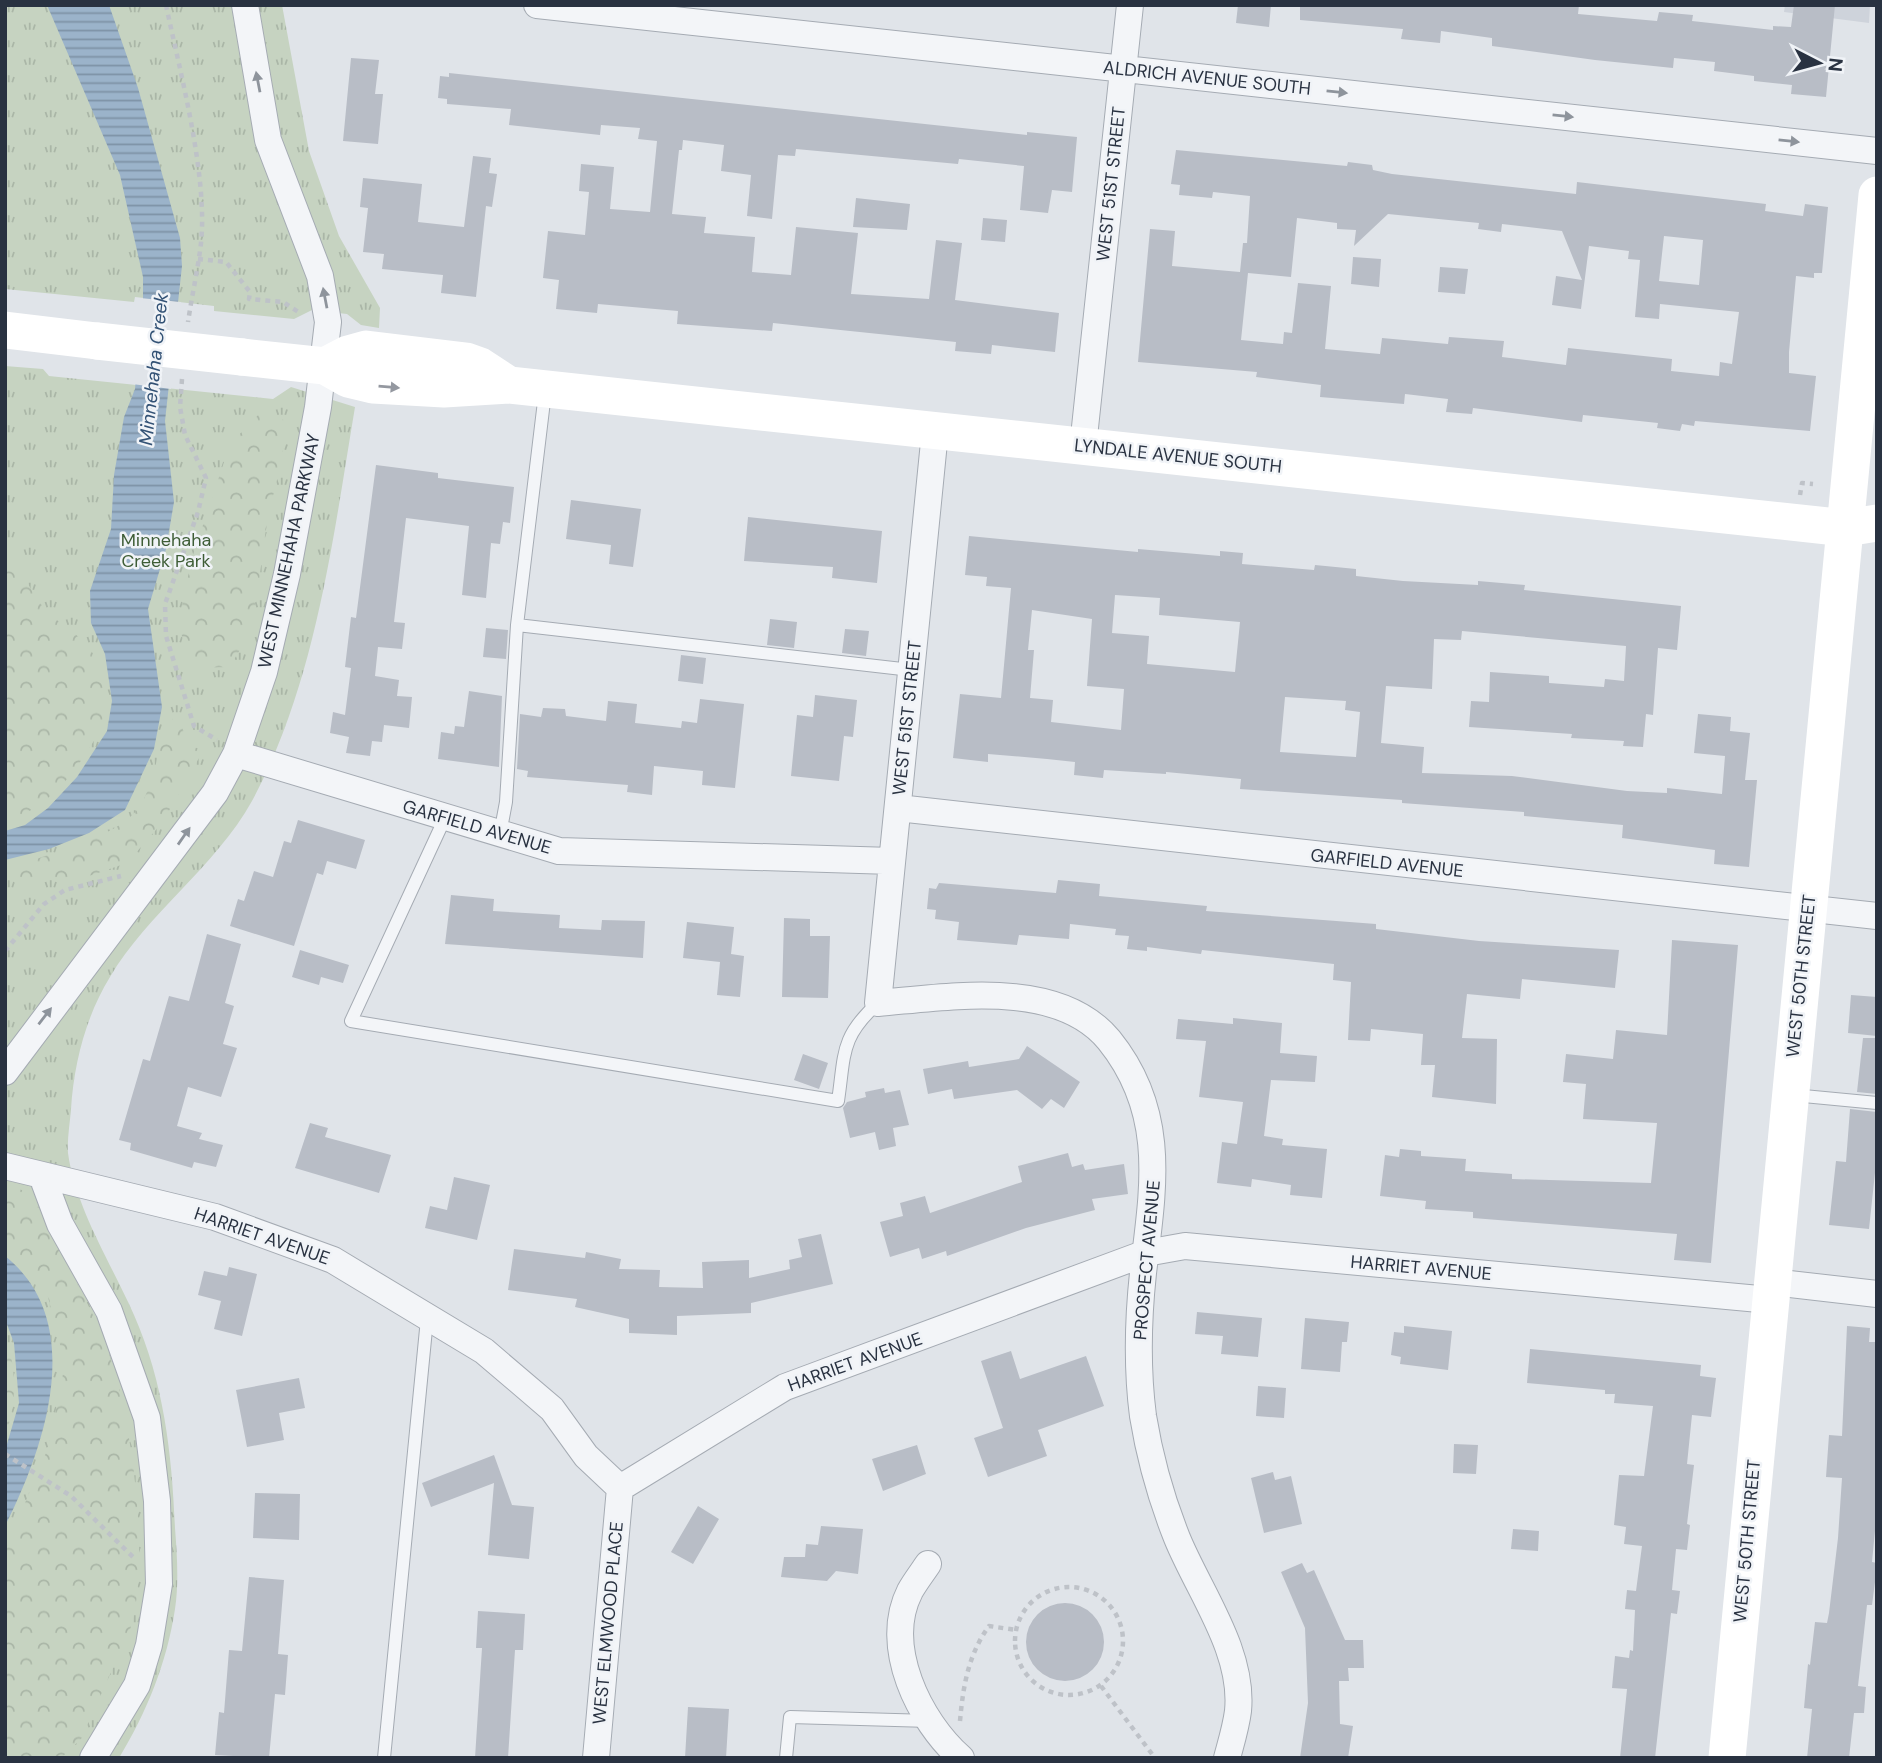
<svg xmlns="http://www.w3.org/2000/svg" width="1882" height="1763" viewBox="0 0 1882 1763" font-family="'DM Sans',sans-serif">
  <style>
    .built { fill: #ced3db }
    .grass { fill: url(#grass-tufts) }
    .forest { fill: url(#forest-crowns) }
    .water { fill: url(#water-rules) }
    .pier { fill: #e0e4e9 }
    .building { fill: #b8bdc6; fill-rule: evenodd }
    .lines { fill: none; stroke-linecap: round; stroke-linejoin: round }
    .lane-casing { stroke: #a5abb3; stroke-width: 14 }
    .street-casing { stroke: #a5abb3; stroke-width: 28 }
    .path { stroke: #bec2c8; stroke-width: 4.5; stroke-dasharray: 5 5; stroke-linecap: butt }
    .lane { stroke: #f3f5f8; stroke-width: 12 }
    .street { stroke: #f3f5f8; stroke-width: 26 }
    .secondary { stroke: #fff; stroke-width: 37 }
    .secondary-bridge { stroke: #fff; stroke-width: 37 }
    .oneway { fill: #8e949c }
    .oneway2 { fill: #9498a0 }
    .labels { text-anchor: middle; stroke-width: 5; stroke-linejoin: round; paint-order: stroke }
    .street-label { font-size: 18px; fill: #293241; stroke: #f0f3f7 }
    .park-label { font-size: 18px; fill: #3e5d36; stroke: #f0f3f7 }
    .water-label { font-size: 19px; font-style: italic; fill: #335275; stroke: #f0f3f7 }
  </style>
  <defs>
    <pattern id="grass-tufts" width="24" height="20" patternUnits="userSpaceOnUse" patternTransform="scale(1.75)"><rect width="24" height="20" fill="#c6d3c1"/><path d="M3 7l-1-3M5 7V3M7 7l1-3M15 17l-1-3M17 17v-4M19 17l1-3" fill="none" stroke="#aab6a7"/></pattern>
    <pattern id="forest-crowns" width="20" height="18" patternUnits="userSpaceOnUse" patternTransform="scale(1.75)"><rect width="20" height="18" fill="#c6d3c1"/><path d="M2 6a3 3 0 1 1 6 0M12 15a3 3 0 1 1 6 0" fill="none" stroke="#aab6a7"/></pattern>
    <pattern id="water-rules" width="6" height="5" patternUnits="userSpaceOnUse" patternTransform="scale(1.75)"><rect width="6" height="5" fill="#9bb3ca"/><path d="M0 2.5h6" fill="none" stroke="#7e92a6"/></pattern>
  </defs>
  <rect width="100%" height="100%" fill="#e0e4e9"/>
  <path class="built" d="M1785 5H1870L1869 23 1784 12Z"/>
  <path class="grass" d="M5 5H282L309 151 339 236 380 308 379 328 361 325 347 314 312 310 294 319 214 311V306L135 297 134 302 5 289Z
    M5 366 43 369 49 376 273 399 291 387 355 407C333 538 316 682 252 801 216 866 147 914 110 977 86 1016 74 1063 71 1109 70 1123 67 1139 68 1153 75 1207 112 1265 134 1315 164 1383 172 1454 175 1528 177 1554 179 1583 175 1609 167 1662 147 1712 119 1758H5Z"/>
  <path class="forest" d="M262 411 283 419C288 456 273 487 267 524 258 573 260 625 229 667L190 668 180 628 183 598 193 555 230 444Z
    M5 542C18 563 28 588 43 607 55 621 71 629 84 642 104 662 111 701 101 727 97 738 88 749 82 759 64 787 37 812 5 822Z
    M173 718 182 725 186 743 203 751 162 823 127 863 86 877 15 883 5 869C41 856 122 838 141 804 157 778 156 744 173 718Z
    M5 1182 34 1196C53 1246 84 1290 104 1340 131 1408 152 1561 130 1630L81 1739 61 1758H5V1551L48 1448 65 1364 48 1297 29 1269 5 1249Z
    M5 1337C18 1371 16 1404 5 1438Z"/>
  <path class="water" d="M47 5H109L138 88 180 238 182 266 165 421 174 502 166 549 148 609 162 707 154 749 125 810 89 833 49 849 5 860V831L25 825 48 808 77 777 107 731 112 701 105 654 91 623 90 591 111 529 114 475 124 417 135 389 143 301V277L120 175Z
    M5 1256C88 1322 45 1447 5 1526V1451L19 1403 14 1343 5 1319Z"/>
  <path class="pier" d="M140 298 181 302 171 389 132 384Z"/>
  <path class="building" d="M1238 5H1271L1269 27 1236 23Z
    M1300 5H1579L1578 14 1657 21 1659 12 1693 15 1692 21 1773 30V26L1791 27 1794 5H1835L1826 97 1791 94 1792 85 1754 81V76L1714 71 1715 62 1674 58 1673 68 1595 60 1492 46V38L1441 31 1440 43 1401 39 1403 29 1300 20Z
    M351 58 379 60 375 94H383L378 144 343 141Z
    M449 73 1027 135V132L1077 137 1072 192 1052 190 1048 213 1020 210 1024 166 959 159 958 164 796 149 795 156 778 155 772 219 747 216 751 175 721 171 724 145 683 140 682 150H679L672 214 706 217 704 233 755 237 752 272 791 275 796 227 858 233 851 294 929 299 936 240 962 243 955 300 1059 313 1055 352 992 345 991 354 955 351 956 342 773 323 772 331 677 324 678 311 598 304 597 313 556 309 559 280 543 278 548 231 585 235 589 192 579 191 581 164 614 167 610 209 650 212 657 141 638 139 640 128 601 125 600 135 509 125 511 109 447 104V99L438 98 440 76 449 77Z
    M1176 150 1347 166 1348 162 1372 165 1373 170 1392 174 1576 194 1577 182 1766 204 1765 211 1803 216 1805 204 1828 207 1822 273H1814V278L1796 276 1789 352V373L1816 376 1810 431 1695 421 1694 426 1682 424 1680 431 1657 428 1658 423 1583 415 1582 422 1473 408 1472 414 1446 412 1448 399 1405 394 1404 404 1320 397 1321 385 1256 377 1257 372 1138 362 1150 229 1175 231 1172 266 1240 272 1243 243H1247L1250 196 1213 192 1212 198 1179 195 1180 185 1171 184ZM1388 214 1479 223 1478 229 1501 232 1502 224 1562 231 1582 280 1556 276 1552 305 1581 309 1589 246 1629 251 1628 259 1640 260 1635 317 1659 319 1660 304 1739 312 1732 364 1720 362 1719 376 1671 371 1672 359 1568 348 1566 365 1502 357 1504 341 1449 337 1448 344 1382 338 1380 354 1325 349 1331 286 1298 283 1292 333 1284 332 1283 344 1241 340 1248 273 1291 277 1297 218 1337 223V229L1356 230 1354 246ZM1664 236 1703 240 1699 285 1659 281Z
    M473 156 491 158 489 173 497 174 492 207 486 206 476 297 441 293 443 275 382 269 384 254 363 252 368 208 360 207 363 178 422 184 418 222 464 227Z
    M856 198 910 204 907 230 853 227Z
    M983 218 1007 220 1005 242 981 240Z
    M1353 257 1381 259 1379 287 1351 284Z
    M1440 267 1468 269 1465 294 1438 292Z
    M376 465 438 473V478L514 487 510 523 503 522 500 544 491 543 486 598 462 595 469 526 406 518 394 622 405 623 402 649 378 647 375 676 399 680 397 696 412 697 409 728 384 725 382 742 372 741 370 756 346 753 349 737 330 733 333 712 345 715 351 668 345 667 351 617 356 618Z
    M571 500 641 509 633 567 609 564 611 545 566 539Z
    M748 517 882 531 877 583 832 578 833 567 744 561Z
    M969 536 1138 552V549L1220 556V551L1243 553 1242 564 1314 570 1315 565 1356 569V576L1403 581 1478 585V581L1525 585 1524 590 1681 606 1677 650 1658 648 1653 715 1646 714 1643 747 1623 746 1624 741 1571 738 1572 734 1469 727 1471 701 1489 702 1490 672 1549 676V683L1604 687 1605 679 1624 681 1626 646 1462 631 1461 640 1434 639 1432 689 1386 686 1381 743 1424 747 1422 773 1512 776 1627 791 1667 793V788L1722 794 1725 756 1694 753 1698 714 1731 717 1730 731 1750 733 1745 780H1757L1749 867 1714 864 1715 850 1622 838 1623 825 1524 816V812L1402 803V800L1240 789 1241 779 1166 772V774L1104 770 1103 778 1074 775 1075 762 1047 759 988 754V762L953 758 960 694 1001 698 1011 588 986 586 987 577 965 575ZM1115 595 1160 598 1159 615 1240 622 1235 672 1147 664 1149 636 1112 633ZM1032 610 1092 619 1087 686 1124 689 1121 730 1051 722 1053 700 1030 698 1034 650H1028ZM1285 697 1346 701 1345 710 1360 712 1356 757 1280 752Z
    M770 619 797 622 794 648 767 645Z
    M486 628 508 630 506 659 483 657Z
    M845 629 869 631 866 656 842 653Z
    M681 655 706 658 703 684 678 681Z
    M469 691 502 696 499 767 438 759 441 732 454 734 455 726 464 727Z
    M815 695 857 700 853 737 844 736 839 781 791 776 797 715 813 717Z
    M700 699 744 704 735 788 702 785 703 771 654 766 652 795 627 792 628 785 527 777 528 771 517 769 520 714 541 717 543 708 565 709 566 716 606 721 608 701 637 704 635 723 681 728 682 721 697 723Z
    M298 820 365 840 356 869 327 861 323 875 317 873 294 946 230 926 238 899 244 901 254 871 273 877 284 841 291 843Z
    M1058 880 1100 884 1099 896 1207 906 1206 911 1376 924V929L1479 941 1619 950 1615 988 1522 979 1520 999 1467 994 1462 1038 1497 1039 1496 1104 1432 1097 1435 1065H1421L1423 1034 1371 1029 1370 1041 1348 1040 1351 982 1333 980 1334 964 1202 950 1201 954 1147 947V951L1127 949 1129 936 1115 935 1116 929 1070 924 1069 939 1019 935 1017 945 957 940 959 922 935 919 936 910 927 909 929 888 936 889 939 883 1056 893Z
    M451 895 494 899 493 911 560 915 559 928 601 930 602 920 645 921 643 958 445 944Z
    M784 918 810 919V936H830L828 998 782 997Z
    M687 922 734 927 731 954 744 956 740 997 717 995 720 962 683 958Z
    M207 934 241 944 225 1003 234 1006 223 1044 237 1048 221 1097 188 1087 177 1126 202 1133 199 1139 223 1145 216 1167 194 1162 192 1168 130 1150 131 1143 119 1140 143 1059 150 1061 169 996 189 1001Z
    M1672 940 1738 945 1711 1263 1674 1260 1677 1234 1473 1218V1212L1425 1209 1426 1201 1380 1196 1385 1155 1399 1157 1400 1149 1421 1151V1156L1466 1159 1465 1171 1512 1174V1179L1651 1183 1657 1123 1583 1119 1586 1084 1563 1082 1566 1054 1613 1059 1616 1030 1667 1035Z
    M300 950 349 965 343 983 321 977 319 985 292 977Z
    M1851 995 1877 997V1036L1848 1033Z
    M1233 1018 1282 1023 1280 1053 1317 1056 1315 1082 1271 1080 1264 1136 1283 1139 1282 1145 1327 1149 1322 1198 1290 1195 1291 1185 1252 1179 1251 1187 1217 1183 1222 1142 1237 1144 1243 1102 1199 1097 1206 1041 1176 1039 1178 1019 1233 1024Z
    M1863 1038H1877V1094L1857 1092Z
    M1027 1046 1080 1082 1064 1108 1051 1099 1042 1109 1017 1090 954 1099 952 1089 928 1094 923 1069 968 1061 969 1067 1019 1059Z
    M803 1054 828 1063 819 1089 794 1080Z
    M884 1088 885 1093 900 1090 909 1125 893 1128 896 1146 879 1150 875 1132 850 1138 843 1108 847 1102 866 1097 865 1092Z
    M1850 1109 1877 1112V1154L1869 1229 1829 1225 1836 1161 1846 1162Z
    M310 1123 328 1128 325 1137 391 1155 379 1193 295 1168Z
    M1068 1153 1072 1167 1083 1164 1085 1170 1124 1164 1128 1194 1092 1199 1095 1210 1026 1228 947 1256 946 1251 922 1259 919 1248 890 1257 880 1222 903 1216 900 1203 925 1196 930 1213 1022 1182 1018 1166Z
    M454 1177 490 1185 477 1240 425 1228 430 1206 447 1210Z
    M821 1234 833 1284 751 1303V1313L677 1316V1335L629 1333V1319L575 1307 577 1299 508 1290 514 1249 585 1258 586 1252 621 1259 619 1269 660 1270 659 1287 703 1288 702 1262 749 1260V1278L790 1269 789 1260 802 1257 798 1239Z
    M229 1267 257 1274 242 1336 214 1329 221 1301 198 1295 204 1271 227 1276Z
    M1197 1312 1262 1318 1258 1357 1221 1354 1223 1336 1195 1334Z
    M1305 1318 1349 1322 1347 1342H1342L1340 1372 1301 1369Z
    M1404 1326 1452 1331 1448 1370 1400 1364 1401 1357 1391 1355 1394 1332 1404 1333Z
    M1847 1326 1870 1328 1869 1342H1877V1510L1872 1562 1877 1563V1567L1872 1605H1867L1858 1686 1866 1687 1864 1713H1854L1849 1758H1807L1812 1709 1804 1708 1808 1664 1810 1665 1815 1622 1827 1623 1829 1613 1838 1538 1842 1478 1826 1477 1829 1435 1842 1436Z
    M1530 1349 1701 1365 1700 1376 1716 1378 1711 1417 1692 1415 1687 1464 1694 1465 1687 1524 1690 1525 1687 1550 1676 1549 1672 1590 1680 1591 1677 1614 1671 1613 1655 1758H1620L1627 1689 1612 1688 1615 1656 1629 1658 1630 1650 1633 1651 1635 1610 1625 1609 1627 1590 1636 1591 1642 1546 1624 1544 1626 1527 1614 1525 1619 1475 1644 1476 1653 1406 1614 1403 1615 1394H1605V1390L1527 1383Z
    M1011 1351 1020 1379 1086 1356 1104 1406 1038 1430 1047 1456 988 1477 974 1438 1003 1428 981 1361Z
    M299 1378 305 1408 279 1413 284 1440 247 1447 236 1390Z
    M1258 1386 1286 1388 1284 1418 1256 1416Z
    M1454 1444 1478 1445 1476 1474 1453 1473Z
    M917 1445 926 1474 883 1491 872 1459Z
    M494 1455 512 1505 534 1507 529 1559 488 1555 494 1483 431 1507 422 1483Z
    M1273 1472 1275 1480 1291 1476 1302 1524 1264 1533 1251 1478Z
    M255 1493 300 1494 299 1540 253 1538Z
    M698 1506 719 1519 693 1564 671 1552Z
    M821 1526 863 1529 858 1574 836 1571 827 1581 781 1577 784 1557H805L806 1544 818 1545Z
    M1513 1529 1539 1531 1538 1551 1511 1549Z
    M1302 1563 1307 1573 1314 1570 1345 1640H1363L1364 1668H1348L1349 1681H1339L1340 1724 1353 1726 1348 1758H1300L1308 1703 1305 1628 1281 1572Z
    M249 1577 284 1580 278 1654 288 1655 285 1695 275 1694 269 1758 215 1755 219 1712 224 1713 229 1650 242 1651Z
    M1026 1642a39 39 0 1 1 78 0a39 39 0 1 1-78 0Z
    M478 1611 525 1614 523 1650H515L508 1758H475L482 1648H476Z
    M688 1707 729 1709 726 1758H685Z"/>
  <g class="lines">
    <g class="lane-casing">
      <path id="lane" d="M517 625 911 670
        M445 818 351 1021 838 1101C845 1054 840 1037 878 1003
        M500 834 506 802 517 625 545 393
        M1793 1095 1877 1103
        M384 1758 427 1319
        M786 1758 790 1717 930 1721"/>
    </g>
    <g class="street-casing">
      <path id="street" d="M537 5 1877 151
        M935 432 878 1003C949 997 1058 978 1109 1040 1168 1113 1153 1189 1143 1273 1138 1320 1137 1370 1143 1416 1150 1459 1161 1498 1177 1538 1199 1592 1244 1651 1238 1711 1236 1727 1231 1743 1227 1758
        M1083 446 1130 5
        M236 754 559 851 892 861
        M898 808 1877 916
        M5 1072 215 793 236 754 264 672 287 574 318 407 328 322 320 276 268 140 245 5
        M5 1166 215 1217 333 1260 484 1351 552 1409 586 1456 620 1488
        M42 1176 60 1224 109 1311 147 1418 157 1501 159 1584 149 1645 137 1685 93 1758
        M1772 1282 1877 1294
        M620 1488 785 1387 1146 1253 1185 1246 1770 1300
        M928 1564C922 1573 915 1582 910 1591 882 1646 919 1721 961 1758
        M596 1758 620 1488"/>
    </g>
    <path class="path" d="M166 5C180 72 208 176 201 243 198 269 192 295 188 322
      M198 259 226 262 250 292 249 299 283 302 300 313
      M182 379 180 407 185 435 206 478 198 512 165 604 166 636 194 726 217 740
      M1800 495 1802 483 1813 484
      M5 951 44 904 65 890 121 876
      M5 1454 71 1496 134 1558
      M1015 1641a54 54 0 1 1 108 0a54 54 0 1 1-108 0Z
      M1101 1686 1155 1758
      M960 1721C963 1687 968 1655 989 1626L1016 1630"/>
    <use href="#lane" class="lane"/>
    <use href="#street" class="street"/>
    <path class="secondary" d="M5 330 97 341
      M242 357 325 366 348 379 373 385 444 389 509 385 1846 528 1877 523
      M325 366 348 354 366 349 466 361 480 366 509 385
      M1727 1758 1877 195"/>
    <path class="secondary-bridge" d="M97 341 242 357"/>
  </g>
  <defs><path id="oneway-solid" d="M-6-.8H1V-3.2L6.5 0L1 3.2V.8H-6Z" transform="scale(1.75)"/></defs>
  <g class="oneway">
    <use href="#oneway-solid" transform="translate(258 82) rotate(-101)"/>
    <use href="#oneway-solid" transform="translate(1337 92) rotate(6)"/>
    <use href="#oneway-solid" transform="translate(1563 116) rotate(6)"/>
    <use href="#oneway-solid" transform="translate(1789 141) rotate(6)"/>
    <use href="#oneway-solid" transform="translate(325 298) rotate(-101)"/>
    <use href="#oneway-solid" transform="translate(184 836) rotate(-55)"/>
    <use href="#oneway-solid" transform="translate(45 1016) rotate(-52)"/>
  </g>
  <use class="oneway2" href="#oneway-solid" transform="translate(389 387) rotate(5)"/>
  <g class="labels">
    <g class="street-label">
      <text transform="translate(1207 78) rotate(6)" y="6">ALDRICH AVENUE SOUTH</text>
      <text transform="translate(1111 184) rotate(-84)" y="6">WEST 51ST STREET</text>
      <text transform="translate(1178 456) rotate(6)" y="6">LYNDALE AVENUE SOUTH</text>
      <text transform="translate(289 551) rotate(-78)" y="6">WEST MINNEHAHA PARKWAY</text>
      <text transform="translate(907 718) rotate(-84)" y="6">WEST 51ST STREET</text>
      <text transform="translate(477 827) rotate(16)" y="6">GARFIELD AVENUE</text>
      <text transform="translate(1387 863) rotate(6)" y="6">GARFIELD AVENUE</text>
      <text transform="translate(1801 976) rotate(-84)" y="6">WEST 50TH STREET</text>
      <text transform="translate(262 1236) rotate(19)" y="6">HARRIET AVENUE</text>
      <text transform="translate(1147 1260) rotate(-85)" y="6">PROSPECT AVENUE</text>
      <text transform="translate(1421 1268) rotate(5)" y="6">HARRIET AVENUE</text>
      <text transform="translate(855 1362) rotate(-20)" y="6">HARRIET AVENUE</text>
      <text transform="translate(1747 1541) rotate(-85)" y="6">WEST 50TH STREET</text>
      <text transform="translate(608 1623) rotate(-85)" y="6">WEST ELMWOOD PLACE</text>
    </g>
    <g class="park-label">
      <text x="166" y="546">Minnehaha<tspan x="166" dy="21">Creek Park</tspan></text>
    </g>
    <g class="water-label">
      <text transform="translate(153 369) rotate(-84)" y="7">Minnehaha Creek</text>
    </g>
  </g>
  <rect width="1882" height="1763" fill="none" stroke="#293241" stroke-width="14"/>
  <g transform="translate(1819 63) rotate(96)" stroke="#f0f3f7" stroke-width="5" paint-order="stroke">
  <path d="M0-5L12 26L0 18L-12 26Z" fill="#293241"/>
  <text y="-10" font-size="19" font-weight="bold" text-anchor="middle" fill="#293241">N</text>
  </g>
</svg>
